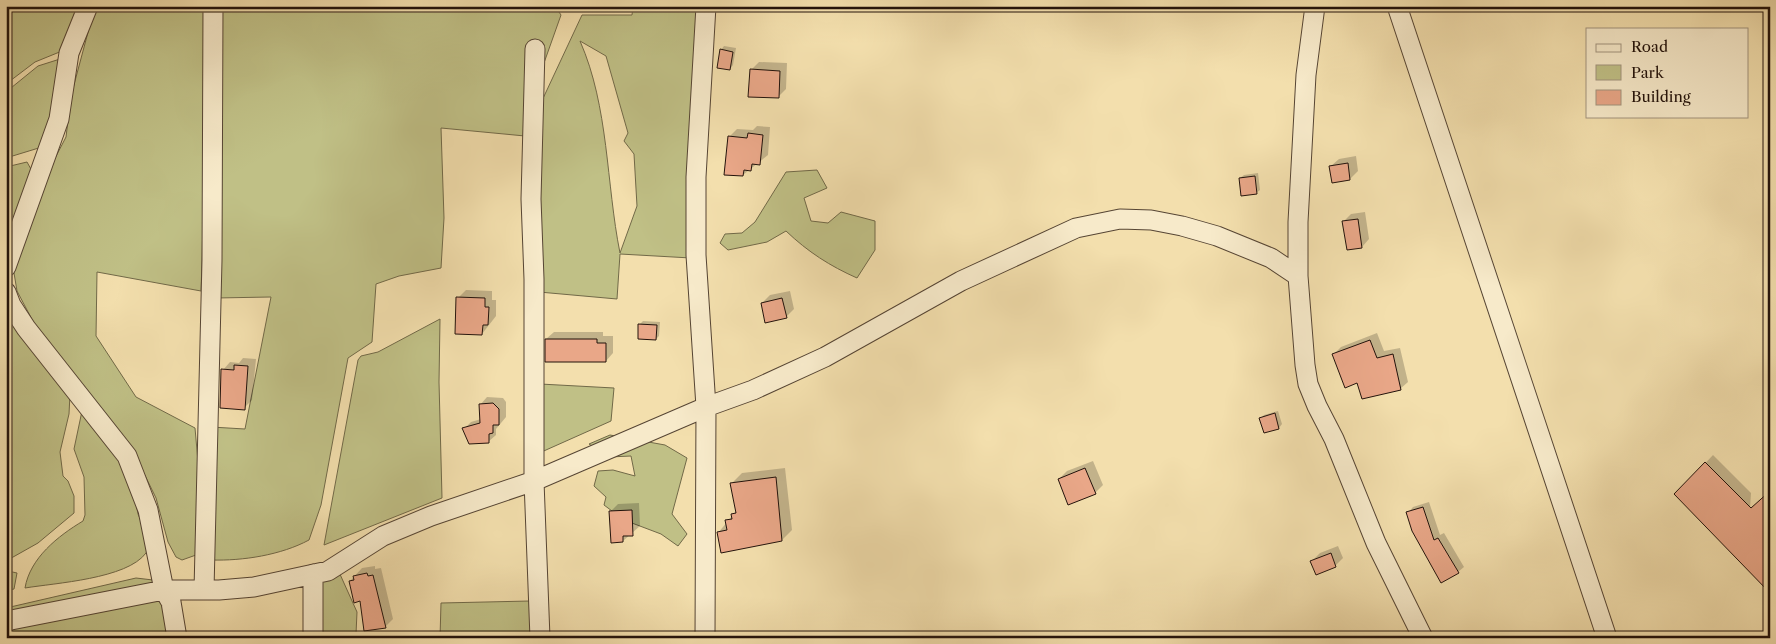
<svg xmlns="http://www.w3.org/2000/svg" width="1776" height="644" viewBox="0 0 1776 644" font-family="'Libre Caslon Text',serif">
  <style>
    .green { fill: #c0c086; stroke: #716948; fill-rule: evenodd }
    .shadow { fill: #0003 }
    .building { fill: #e9a788; stroke: #22120b }
    .lines { fill: none; stroke-linecap: round; stroke-linejoin: round }
    .minor-casing { stroke: #564534; stroke-width: 21 }
    .minor { stroke: #f7eaca; stroke-width: 19 }
  </style>
  <rect width="100%" height="100%" fill="#f3dfad"/>
  <filter id="stains"><feTurbulence type="fractalNoise" baseFrequency=".004" numOctaves="4"/><feColorMatrix values="0 0 0 0 .2 0 0 0 0 .09 0 0 0 0 .02 0 0 0 .5 -.17"/></filter>
  <radialGradient id="worn" r=".72"><stop offset=".6" stop-color="#630" stop-opacity="0"/><stop offset="1" stop-color="#630" stop-opacity=".3"/></radialGradient>
  <path class="green" d="M6 6H77L62 51 35 62 6 84Z
    M95 6H205C202 101 205 196 201 291L97 272 96 336 136 397 195 428 199 473 196 555 182 560 176 557 168 542 156 498 133 451 36 327 17 291 13 267 39 189 66 137 71 96Z
    M222 6H529L531 9 533 6H555L561 15 539 77 525 136 441 128 444 218 441 268 399 276 376 284 372 342 348 358 321 505 309 540C281 555 243 561 211 560V427L245 429 271 297 216 298Z
    M633 6H697L691 258 620 254 617 299 539 292V107L582 15H632ZM580 41 606 56 628 133 624 141 634 154 637 206 620 253C606 183 609 107 580 41Z
    M60 59 57 88 42 147 6 158V92L38 66Z
    M27 162 32 171 6 239V167Z
    M817 170 827 188 804 198 811 221 828 223 841 212 875 221V250L857 278C830 266 808 252 786 231L767 242 728 250 720 243 725 234 742 233 755 222 786 172Z
    M6 312 70 394 69 414 60 452 63 476 68 481 74 496V513L38 543 6 561Z
    M440 319 439 382 442 498 324 545 358 360 361 356 378 352Z
    M540 384 614 388 611 421 537 454Z
    M82 411 131 477 138 514 150 542C149 546 148 551 146 553 127 579 55 583 25 588 30 558 58 536 83 521L85 515 84 477 74 449Z
    M610 435 665 445 687 458 672 514 687 534 678 546 661 534 624 520 604 505 606 497 594 486 598 471 613 470 635 476 631 456 609 457 589 444Z
    M8 571 17 573 14 589 6 591V572Z
    M339 572 357 612 356 634 355 638H320V575Z
    M136 578 153 580 163 597 170 638H6V608Z
    M530 601 533 638H440L441 603Z"/>
  <path class="shadow" d="M724 46 736 48 733 65 730 69 721 50Z
    M759 62 787 63 786 89 778 97 751 70Z
    M757 126 770 127 768 155 743 175 729 137 737 129 753 130Z
    M1356 156 1358 171 1350 179 1331 166 1339 159Z
    M1258 173 1260 190 1256 193 1240 178 1244 175Z
    M1365 212 1369 239 1362 247 1343 222 1351 214Z
    M466 290 492 291V300H496V316L482 334 458 298Z
    M790 291 794 309 786 317 762 303 770 295Z
    M643 321 660 322 659 336 656 339 640 324Z
    M554 332H603V336H613V353L606 361 546 339Z
    M1377 333 1384 351 1400 348 1408 382 1400 389 1358 382 1334 354 1341 347Z
    M243 358 256 359 252 400 244 408 223 370 230 362 239 363Z
    M487 397 503 398 506 402V417L496 429V435L488 442 464 429 471 422 481 419 480 405Z
    M1278 411 1282 424 1279 428 1260 419 1264 415Z
    M1713 455 1751 493 1747 553 1676 494Z
    M1093 461 1103 485 1095 493 1059 479 1067 471Z
    M785 468 792 530 782 540 718 533 737 510 732 483 742 473Z
    M1429 502 1440 535 1444 533 1464 567 1458 572 1408 513 1413 507Z
    M639 503 640 526 623 541 610 512 618 504Z
    M1338 546 1343 558 1335 566 1312 561 1320 553Z
    M375 566V569L381 568 393 619 385 627 361 600 350 581 362 568Z
    M1770 629V638H1760Z"/>
  <path class="building" d="M720 49 733 52 730 70 717 68Z
    M750 69 780 71 779 98 748 97Z
    M748 133 763 135 760 165 752 164 751 171 744 170 743 176 724 175 728 136 747 138Z
    M1348 163 1350 180 1332 183 1329 166Z
    M1255 176 1257 194 1241 196 1239 178Z
    M1358 219 1362 248 1347 250 1342 221Z
    M456 297 485 298V307H489L488 325H483L482 335 455 334Z
    M782 298 787 318 765 323 761 303Z
    M638 324 657 325 656 340 638 339Z
    M545 339H597V343H606V362H545Z
    M1370 340 1377 358 1393 354 1401 390 1362 399 1357 383 1345 388 1332 354Z
    M234 365 248 366 245 410 220 408 221 369 234 370Z
    M493 403 499 409V425H493V433L489 434V443L469 444 462 428 480 423 479 404Z
    M1275 413 1279 429 1264 433 1259 418Z
    M1705 462 1751 508 1770 491V593L1674 494Z
    M1085 468 1096 494 1068 505 1058 479Z
    M776 477 782 541 721 553 717 532 727 530 725 520 732 519 731 514 736 513 730 483Z
    M1423 507 1434 540 1438 538 1459 573 1441 583 1412 531 1406 512Z
    M632 510 633 536H623V542L611 543 609 511Z
    M1331 553 1336 567 1316 575 1310 561Z
    M367 573 368 576 373 575 386 628 364 631 360 601 354 603 349 581 354 580 353 576Z"/>
  <g class="lines">
    <g class="minor-casing">
      <path id="minor" d="M1315 6 1306 75 1298 222V276L1305 365 1308 384 1317 406 1334 439 1376 543 1423 638
        M1397 6 1607 638
        M535 49 531 199 534 279V481L540 638
        M6 267 59 119 69 53 88 6
        M6 292 11 305 26 328 127 456 148 510 164 590 171 602 177 638
        M204 590 212 260 213 6
        M6 621 164 590H219L254 587 328 571 383 536 431 516 534 481 706 407 753 390 825 357 961 281 1076 228 1120 219 1151 220 1182 226 1217 236 1271 258 1298 276
        M313 638V574
        M705 638 706 407 696 255V177L706 6"/>
    </g>
    <use href="#minor" class="minor"/>
  </g>
  <rect width="1776" height="644" fill="none" stroke="#f3dfad" stroke-width="25"/>
  <rect x="8" y="8" width="1761" height="629" fill="none" stroke="#22120b" stroke-width="2.5"/>
  <rect x="12" y="12" width="1751" height="619" fill="none" stroke="#22120b"/>
  <rect x="1586" y="28" width="162" height="90" fill="#f7eaca" stroke="#a2947e"/>
  <rect x="1596" y="44" width="25" height="8" fill="#f7eaca" stroke="#a2947e"/>
  <text x="1631" y="52" font-size="15" fill="#22120b">Road</text>
  <rect x="1596" y="65" width="25" height="15" fill="#c0c086" stroke="#a2947e"/>
  <text x="1631" y="78" font-size="15" fill="#22120b">Park</text>
  <rect x="1596" y="90" width="25" height="15" fill="#e9a788" stroke="#a2947e"/>
  <text x="1631" y="102" font-size="15" fill="#22120b">Building</text>
  <rect width="100%" height="100%" filter="url(#stains)"/>
  <rect width="100%" height="100%" fill="url(#worn)"/>
</svg>
